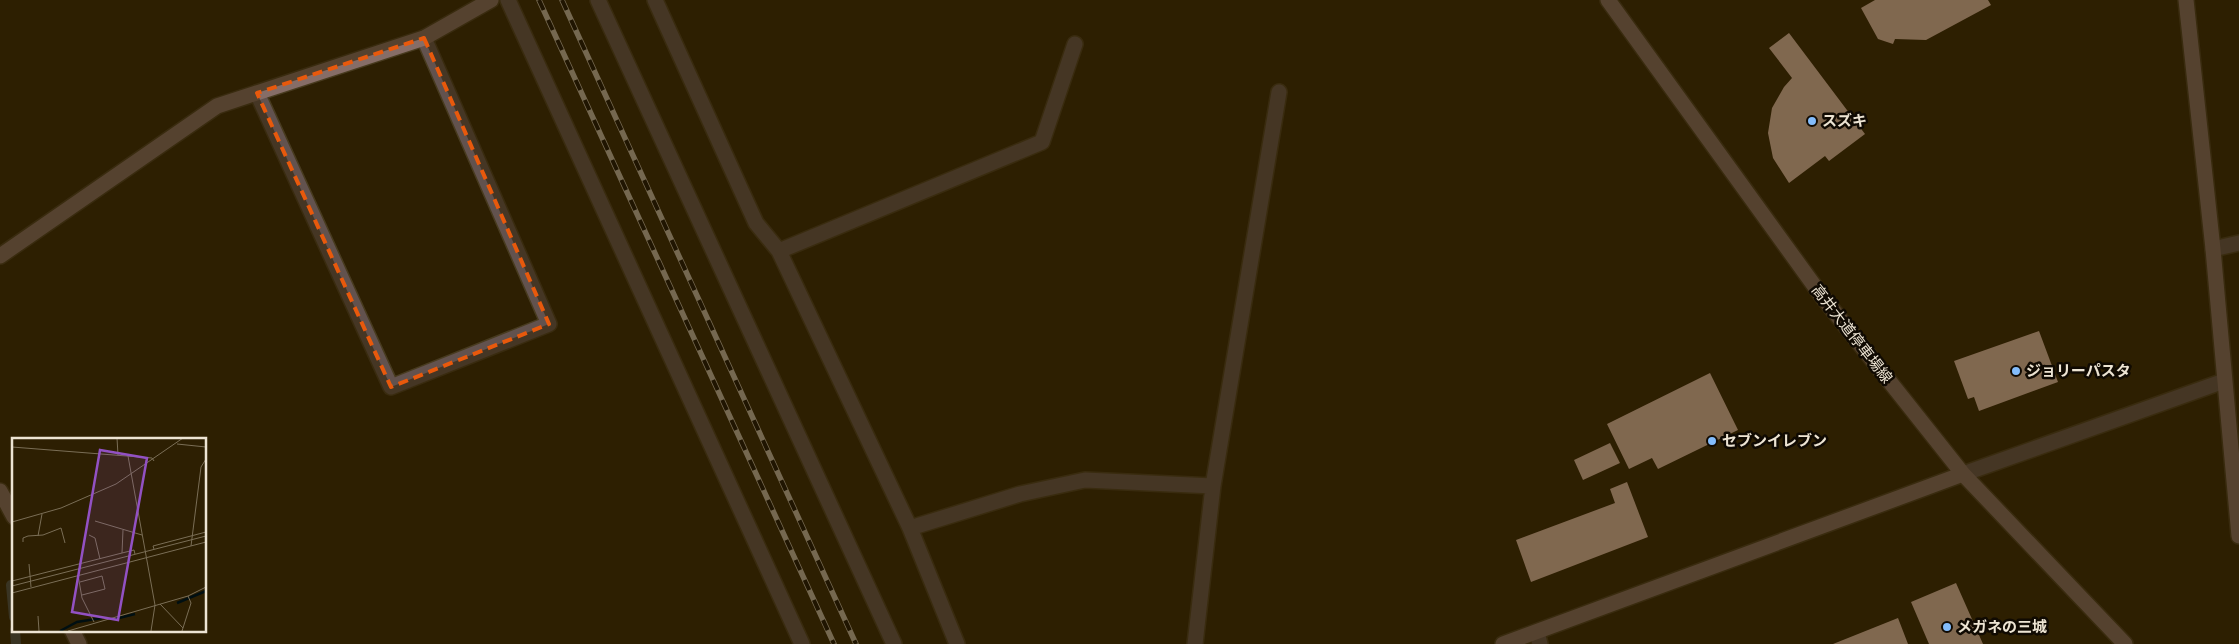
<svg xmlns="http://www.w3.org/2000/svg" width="2239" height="644" viewBox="0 0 2239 644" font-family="'IBM Plex Sans','Noto Sans JP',sans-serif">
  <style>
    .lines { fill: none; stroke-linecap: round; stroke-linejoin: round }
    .stream { stroke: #474f4c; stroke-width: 10 }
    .building { fill: #e5c0ad }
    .street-casing { stroke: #483b1f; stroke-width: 18 }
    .secondary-casing { stroke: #483b1f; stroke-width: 18 }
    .street { stroke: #62524e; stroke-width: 15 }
    .secondary { stroke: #866d67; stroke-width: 15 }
    .rail-casing { stroke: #ccc2af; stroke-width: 5.5 }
    .rail { stroke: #100a02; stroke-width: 4; stroke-dasharray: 11; stroke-linecap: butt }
    .marked { fill: none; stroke: #e8590c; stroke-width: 4; stroke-dasharray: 10 6; stroke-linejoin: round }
    .poi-dot { fill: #83bcfb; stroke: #100a02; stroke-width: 2 }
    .labels { text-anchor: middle; stroke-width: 5; stroke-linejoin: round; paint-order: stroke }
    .poi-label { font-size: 15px; font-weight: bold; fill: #ede4d3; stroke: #100a02; text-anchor: start }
    .street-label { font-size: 15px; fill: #ede4d3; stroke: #100a02 }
    .inset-river { fill: none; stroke: #000f12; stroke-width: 2.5 }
    .inset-road { fill: none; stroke: #7a6e56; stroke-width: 1 }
    .view { fill: #9251c3; fill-opacity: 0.15; stroke: #9251c3; stroke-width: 2.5 }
    .inset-edge { fill: none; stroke: #ede4d3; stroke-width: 2.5 }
  </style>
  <rect width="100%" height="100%" fill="#2d1f02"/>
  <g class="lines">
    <path class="stream" d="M11 585 14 617
      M15 630 16 644"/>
  </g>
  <path class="building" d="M1875 0H1988L1991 5 1926 40 1895 39 1893 44 1878 39 1861 8Z
    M1789 33 1865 134 1829 161 1825 156 1789 183 1773 158 1768 133 1772 108 1784 87 1792 78 1769 48Z
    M2039 331 2058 382 1979 411 1974 397 1968 399 1954 361Z
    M1710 373 1738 430 1658 469 1652 458 1629 469 1607 424Z
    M1610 443 1620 463 1583 480 1574 460Z
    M1627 482 1648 537 1531 582 1516 540 1615 503 1610 489Z
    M1956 583 1983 644H1929L1911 602Z
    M1898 618 1908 644H1833Z"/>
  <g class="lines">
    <g class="street-casing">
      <path id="street" d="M508 0 802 644
        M598 0 894 644
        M655 0 756 223 779 251 910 528 957 644
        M257 93 391 387 549 324 424 38
        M2213 249 2239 243
        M779 251 1042 142 1075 44
        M1963 474 2224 381
        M910 528 1020 494 1085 480 1213 486
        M1537 632 1540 644
        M1195 644 1213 486 1279 92"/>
    </g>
    <g class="secondary-casing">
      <path id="secondary" d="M1608 0 1821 295 1963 474 2125 644
        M2186 0 2213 249 2239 536
        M0 256 217 106 424 38 491 0
        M0 491 14 517
        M72 630 79 644
        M1503 644 1963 474"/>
    </g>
    <use href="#street" class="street"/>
    <use href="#secondary" class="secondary"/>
    <g class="rail-casing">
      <path id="rail" d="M539 0 834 644
        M562 0 856 644"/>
    </g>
    <use href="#rail" class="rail"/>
  </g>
  <path d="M0 0H2239V644H0ZM424 38 549 324 391 387 257 93Z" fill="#2d1f02" fill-opacity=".55" fill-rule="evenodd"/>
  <path class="marked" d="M424 38 549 324 391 387 257 93Z"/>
  <g class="poi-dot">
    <circle cx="1812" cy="121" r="5"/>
    <circle cx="2016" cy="371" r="5"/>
    <circle cx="1712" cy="441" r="5"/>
    <circle cx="1947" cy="627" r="5"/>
  </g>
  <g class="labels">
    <g class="poi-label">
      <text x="1822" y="126">スズキ</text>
      <text x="2026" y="376">ジョリーパスタ</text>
      <text x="1722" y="446">セブンイレブン</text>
      <text x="1957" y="632">メガネの三城</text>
    </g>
    <g class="street-label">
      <text transform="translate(1852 334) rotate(52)" y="5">高井大道停車場線</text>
    </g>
  </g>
  <g transform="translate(12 438)">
    <rect width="194" height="194" fill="#2d1f02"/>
    <path class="inset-river" d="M165 165 194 153M103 181 123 176M48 193 65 184 90 180"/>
    <path class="inset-road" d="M105 0 106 17M165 6 194 9M0 9 140 20 142 23M116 18 143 167 139 193M83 83 130 97M0 84 49 70 104 46 171 0M77 97 83 100 88 121M26 98 30 76M11 104V100L16 98 31 97 49 90 53 105M179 108 189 29 194 21M142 111 141 108 194 94M110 115 111 92M17 126 19 149M66 137 70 160 82 184M0 143 110 115 122 112 123 116M68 144 90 138 93 151 70 157M0 148 194 98M0 155 194 104M148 166 171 190M26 178 27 193M56 193 176 158 194 149M170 193 179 165 176 158"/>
    <path class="view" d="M88 12 135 20 106 182 60 174Z"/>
    <rect width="194" height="194" class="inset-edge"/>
  </g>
</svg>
